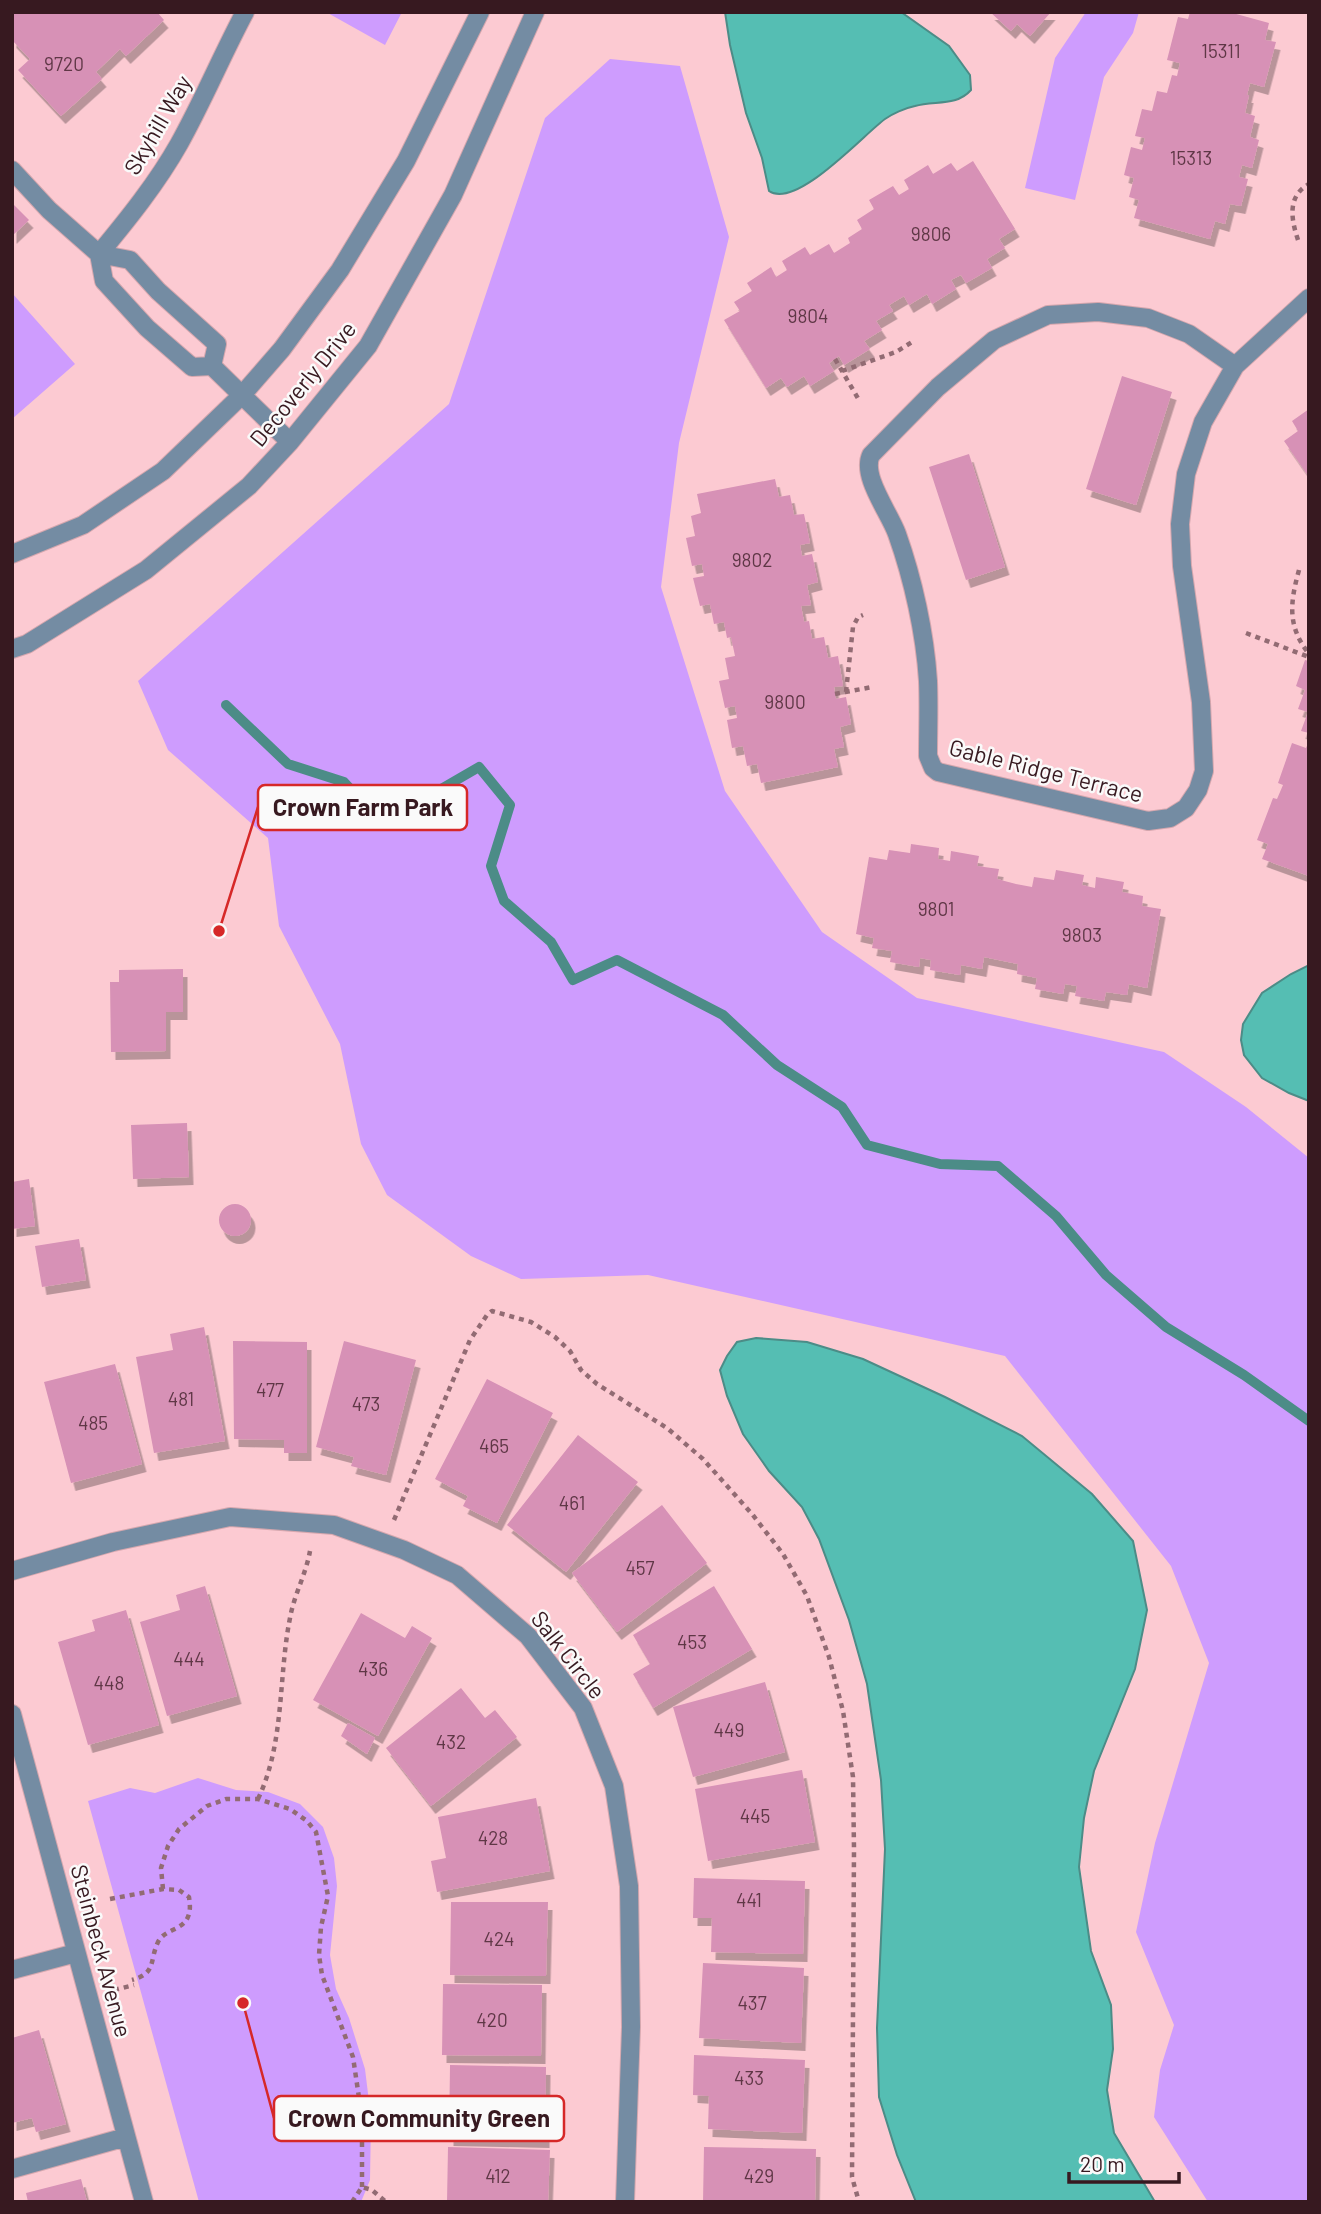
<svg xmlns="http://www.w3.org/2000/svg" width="1321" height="2214" viewBox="0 0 1321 2214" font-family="Barlow,sans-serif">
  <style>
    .green { fill: #ce9cfe }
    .water { fill: #55beb3; stroke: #4c8c87; stroke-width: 2 }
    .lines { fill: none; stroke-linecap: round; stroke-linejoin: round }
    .stream { stroke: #4c8c87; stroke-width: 10 }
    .building { fill: #d791b6; filter: url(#shadow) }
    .minor-casing { stroke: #d5a7ae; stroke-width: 20 }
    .path { stroke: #926b73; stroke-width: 4.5; stroke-dasharray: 5 5; stroke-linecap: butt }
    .minor { stroke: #748ca3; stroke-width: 18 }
    .labels { text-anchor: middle; stroke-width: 5; stroke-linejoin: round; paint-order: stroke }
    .number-label { font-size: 19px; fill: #5f3746 }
    .street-label { font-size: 23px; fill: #371920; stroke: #fafafa }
    .leader { fill: none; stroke: #d62828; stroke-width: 2.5 }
    .callout-dot { fill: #d62828; stroke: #fafafa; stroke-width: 2.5 }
    .callout { fill: #fafafa; stroke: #d62828; stroke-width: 2.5 }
    .callout-label { font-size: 24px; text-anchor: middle; font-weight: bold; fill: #371920 }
  </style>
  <defs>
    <filter id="shadow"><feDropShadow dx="4.5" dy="8" stdDeviation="0" flood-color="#0004"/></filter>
  </defs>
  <rect width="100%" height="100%" fill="#fccad2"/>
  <path class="green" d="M326 12H402L385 45Z
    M1086 12H1139L1133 33 1104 77 1075 200 1025 188 1055 58Z
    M610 59 680 66 729 237 679 443 661 587 725 791 822 932 917 998 1164 1052 1246 1107 1309 1158V2202H1208L1154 2117 1160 2070 1174 2025 1136 1932 1155 1843 1209 1663 1171 1566 1005 1356 648 1275 521 1279 471 1256 387 1195 361 1144 340 1044 279 926 268 838 168 750 138 681 449 404 545 118Z
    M12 293 75 364 12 419Z
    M198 1778 236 1790 268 1792 300 1804 323 1827 334 1858 337 1886 330 1955 336 1989 349 2018 365 2069 371 2118 370 2180 361 2202H199L88 1801 130 1788 155 1793Z"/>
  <path class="water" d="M725 12H901L949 46 970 75 971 90C956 107 934 100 915 106 905 108 892 114 885 119 863 135 796 210 769 191L762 158 746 113 730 45Z
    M1309 965V1101L1289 1093 1262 1078 1244 1055 1241 1040 1243 1024 1262 993 1291 974Z
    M756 1338 807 1342 863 1359 945 1397 1022 1436 1092 1494 1133 1541 1147 1610 1135 1669 1094 1771 1084 1818 1079 1867 1091 1951 1111 2005 1113 2049 1107 2090 1114 2133 1155 2202H916L897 2155 879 2097 877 2028 885 1849 881 1780 867 1684 849 1620 819 1539 802 1507 769 1471 743 1434 727 1396 720 1370 727 1356 737 1342Z"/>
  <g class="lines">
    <path class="stream" d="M226 705 288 764 344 782 375 816 429 796 479 767 510 805 491 866 504 901 551 942 573 980 617 960 723 1015 777 1065 842 1107 867 1145 940 1164 998 1166 1056 1216 1106 1275 1166 1327 1244 1375 1309 1421"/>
  </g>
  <path class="building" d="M12 12H157L164 20 126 56 120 49 96 72 102 79 61 116 18 70 30 59 12 40Z
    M990 12H1051L1030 36 1017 24 1011 31Z
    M1190 12H1229L1269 23 1265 40 1276 42 1264 87 1250 83 1247 95H1249L1245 113 1255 116 1250 137 1259 140 1252 168 1242 165 1239 177 1248 179 1241 206 1230 204 1225 224 1215 221 1210 239 1134 218 1139 200 1129 197 1134 178 1124 175 1131 147 1142 150 1145 138 1135 136 1142 109 1152 111 1157 91 1167 93 1172 75 1177 76 1180 63 1167 60 1178 17 1188 19Z
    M973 161 1015 229 999 239 1005 248 987 259 992 268 966 283 961 275 951 280 956 289 932 304 927 294 909 305 904 296 889 305 893 311 876 321 882 330 864 341 870 349 844 365 839 356 829 363 834 371 810 386 804 376 787 387 781 378 766 388 724 320 740 311 734 302 752 291 747 283 771 267 776 277 787 270 782 261 805 247 810 255 829 244 834 253 850 243 848 238 862 229 857 220 874 209 869 200 893 186 899 195 909 189 904 180 928 165 933 174 951 163 957 171Z
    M12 203 29 220 12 236Z
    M1122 376 1172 392 1136 505 1086 489Z
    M1309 409V477L1284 441 1298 431 1292 421Z
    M969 454 1005 567 966 580 929 467Z
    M775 479 779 497 790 495 794 515 804 514 810 543 800 545 802 556 812 554 818 582 807 585 811 605 801 606 804 622 809 621 812 639 824 637 828 658 838 656 843 686 834 687 835 694 836 699 846 697 851 724 840 727 844 747 834 749 838 767 761 783 757 764 747 766 743 746 732 748 727 720 737 718 735 706 725 708 719 681 729 679 725 658 735 656 731 637 727 638 724 622 714 624 710 604 700 606 693 578 704 576 702 564 692 566 686 538 695 536 691 516 701 513 697 494Z
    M1305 660 1309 661V733L1301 731 1308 712 1298 709 1305 690 1296 686Z
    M1309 741V876L1262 859 1268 844 1257 840 1273 798 1277 799 1283 785 1278 783 1292 743 1306 748Z
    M911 844 939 848 938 859 950 861 951 851 979 856 977 866 999 869 997 879 1016 884 1032 887 1034 877 1054 880 1056 870 1084 875 1082 885 1095 888 1096 877 1124 882 1122 892 1143 896 1142 906 1161 909 1147 988 1129 984 1127 995 1106 992 1104 1001 1075 996 1077 986 1065 984 1063 994 1035 989 1037 978 1017 974 1018 964 984 957 982 969 961 965 960 975 930 970 931 960 920 958 919 967 890 962 892 951 872 948 874 938 856 934 869 857 887 860 889 850 910 853Z
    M183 969V1012H166V1051L111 1052 110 982H119V970Z
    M187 1123 189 1177 133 1179 131 1125Z
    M29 1179 35 1226 12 1229V1182Z
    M219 1220a16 16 0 1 1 32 0a16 16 0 1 1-32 0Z
    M79 1239 86 1280 42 1287 35 1246Z
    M204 1327 225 1441 154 1453 136 1357 173 1350 170 1334Z
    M233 1341 307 1342V1453H284V1440L234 1439Z
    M344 1341 416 1360 386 1475 351 1466 354 1457 316 1447Z
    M115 1364 142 1464 71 1483 44 1382Z
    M487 1379 553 1413 497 1523 463 1506 468 1496 435 1479Z
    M578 1435 638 1482 566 1572 507 1525Z
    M662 1505 707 1563 617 1632 572 1573Z
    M205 1586 237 1696 167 1716 140 1622 180 1610 176 1595Z
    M714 1586 752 1649 653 1708 633 1674 650 1664 633 1635Z
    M126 1610 159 1725 88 1745 58 1642 95 1631 92 1620Z
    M361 1613 405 1638 412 1626 432 1638 378 1736 313 1700Z
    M765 1682 785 1752 693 1777 673 1707Z
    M461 1688 485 1718 495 1710 517 1737 431 1806 386 1748Z
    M348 1723 375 1738 367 1754 341 1736Z
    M802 1770 815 1842 708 1861 695 1789Z
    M536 1798 550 1871 437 1892 431 1861 446 1858 438 1817Z
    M694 1878 805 1881 803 1954 711 1952 712 1918H693Z
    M451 1902H548L546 1976 450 1975Z
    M703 1963 804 1968 801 2043 699 2038Z
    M443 1984 542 1985 541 2056 442 2055Z
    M39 2030 66 2124 36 2132 32 2118 12 2123V2038Z
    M694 2055 805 2060 802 2133 708 2129 709 2096 693 2095Z
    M450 2065 546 2067 545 2140 449 2138Z
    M448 2147 550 2150 548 2202H447Z
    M704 2147 816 2149 815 2202H703Z
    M81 2179 87 2202H28L26 2193Z"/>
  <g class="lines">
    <g class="minor-casing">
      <path id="minor" d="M245 12C222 55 203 101 179 144 157 183 128 219 99 254L104 281 147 328 192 367 212 366 290 442
        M12 170 49 210 99 254 130 260 158 291 217 344 212 366
        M1235 366 1189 334 1148 318 1098 312 1048 315 994 340 938 387 871 455C861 476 889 512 897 534 913 579 925 633 928 681 929 706 928 731 928 756L933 768 938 772 1148 821 1170 818 1186 808 1198 790 1204 771 1201 702 1182 566 1180 524 1186 474 1203 422 1235 366 1309 298
        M12 554 83 525 163 471 242 395 282 349 340 270 406 161 480 12
        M12 649 27 644 146 570 249 486 290 442 368 346 453 195 535 12
        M12 1571 113 1542 230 1517 334 1525 404 1550 457 1575 528 1636 583 1708 614 1786 629 1886 631 2027 625 2202
        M12 1714 144 2202
        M12 1970 76 1953
        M12 2169 126 2137"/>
    </g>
    <path class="path" d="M1298 240C1291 219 1287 196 1309 184
      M835 359 859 400
      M842 371 896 352 912 342
      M1299 570C1290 603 1287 626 1309 654
      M1246 633 1309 657
      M846 692 853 627 858 617 863 615
      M835 694 872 687
      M394 1520 470 1340 487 1315 492 1311 531 1322 555 1337 570 1351 581 1370 597 1384 667 1428 703 1459 752 1514 783 1554 807 1596 829 1657 843 1711 853 1777 854 1849 852 2177 859 2202
      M258 1799C285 1742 278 1678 290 1618 294 1595 306 1574 310 1551
      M163 1889 161 1868 168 1846 179 1829 207 1806 226 1799H258L290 1809 307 1821 316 1832 328 1896 321 1927 319 1955 322 1975 353 2057 362 2118V2187
      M110 1899 163 1889 179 1890 189 1897C190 1905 191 1911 187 1919 181 1930 164 1930 158 1942 149 1961 157 1973 132 1980
      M114 1990 134 1985
      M352 2202 362 2187 372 2190 386 2202"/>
    <use href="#minor" class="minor"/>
  </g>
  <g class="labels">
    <g class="number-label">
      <text x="1221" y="58">15311</text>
      <text x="64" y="71">9720</text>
      <text x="1191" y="165">15313</text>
      <text x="931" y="241">9806</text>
      <text x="808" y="323">9804</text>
      <text x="752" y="567">9802</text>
      <text x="785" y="709">9800</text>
      <text x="936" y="916">9801</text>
      <text x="1082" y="942">9803</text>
      <text x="270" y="1397">477</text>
      <text x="181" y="1406">481</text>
      <text x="366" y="1411">473</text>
      <text x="93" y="1430">485</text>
      <text x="494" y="1453">465</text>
      <text x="572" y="1510">461</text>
      <text x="640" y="1575">457</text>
      <text x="692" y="1649">453</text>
      <text x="189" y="1666">444</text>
      <text x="373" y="1676">436</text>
      <text x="109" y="1690">448</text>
      <text x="729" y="1737">449</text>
      <text x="451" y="1749">432</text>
      <text x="755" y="1823">445</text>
      <text x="493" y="1845">428</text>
      <text x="749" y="1907">441</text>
      <text x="499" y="1946">424</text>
      <text x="752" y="2010">437</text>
      <text x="492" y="2027">420</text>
      <text x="749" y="2085">433</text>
      <text x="498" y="2183">412</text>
      <text x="759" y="2183">429</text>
    </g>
    <g class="street-label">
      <text transform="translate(158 125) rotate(-60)" y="8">Skyhill Way</text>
      <text transform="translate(303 384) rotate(-51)" y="8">Decoverly Drive</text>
      <text transform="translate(1046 771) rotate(14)" y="8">Gable Ridge Terrace</text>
      <text transform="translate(568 1655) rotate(52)" y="8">Salk Circle</text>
      <text transform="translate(101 1951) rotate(75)" y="8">Steinbeck Avenue</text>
    </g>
  </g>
  <path class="leader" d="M219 931L258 807M243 2003L274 2118"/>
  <g class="callout-dot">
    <circle cx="219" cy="931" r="7"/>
    <circle cx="243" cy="2003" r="7"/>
  </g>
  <g class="callout">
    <rect x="258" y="785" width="209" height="45" rx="7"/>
    <rect x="274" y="2096" width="290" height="45" rx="7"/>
  </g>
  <g class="callout-label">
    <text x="363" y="816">Crown Farm Park</text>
    <text x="419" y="2127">Crown Community Green</text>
  </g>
  <rect width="1321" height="2214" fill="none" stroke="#371920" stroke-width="28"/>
  <path d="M1069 2172v10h110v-10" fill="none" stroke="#371920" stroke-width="3.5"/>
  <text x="1080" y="2172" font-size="21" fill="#371920" stroke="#fafafa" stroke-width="5" paint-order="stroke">20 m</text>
</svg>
